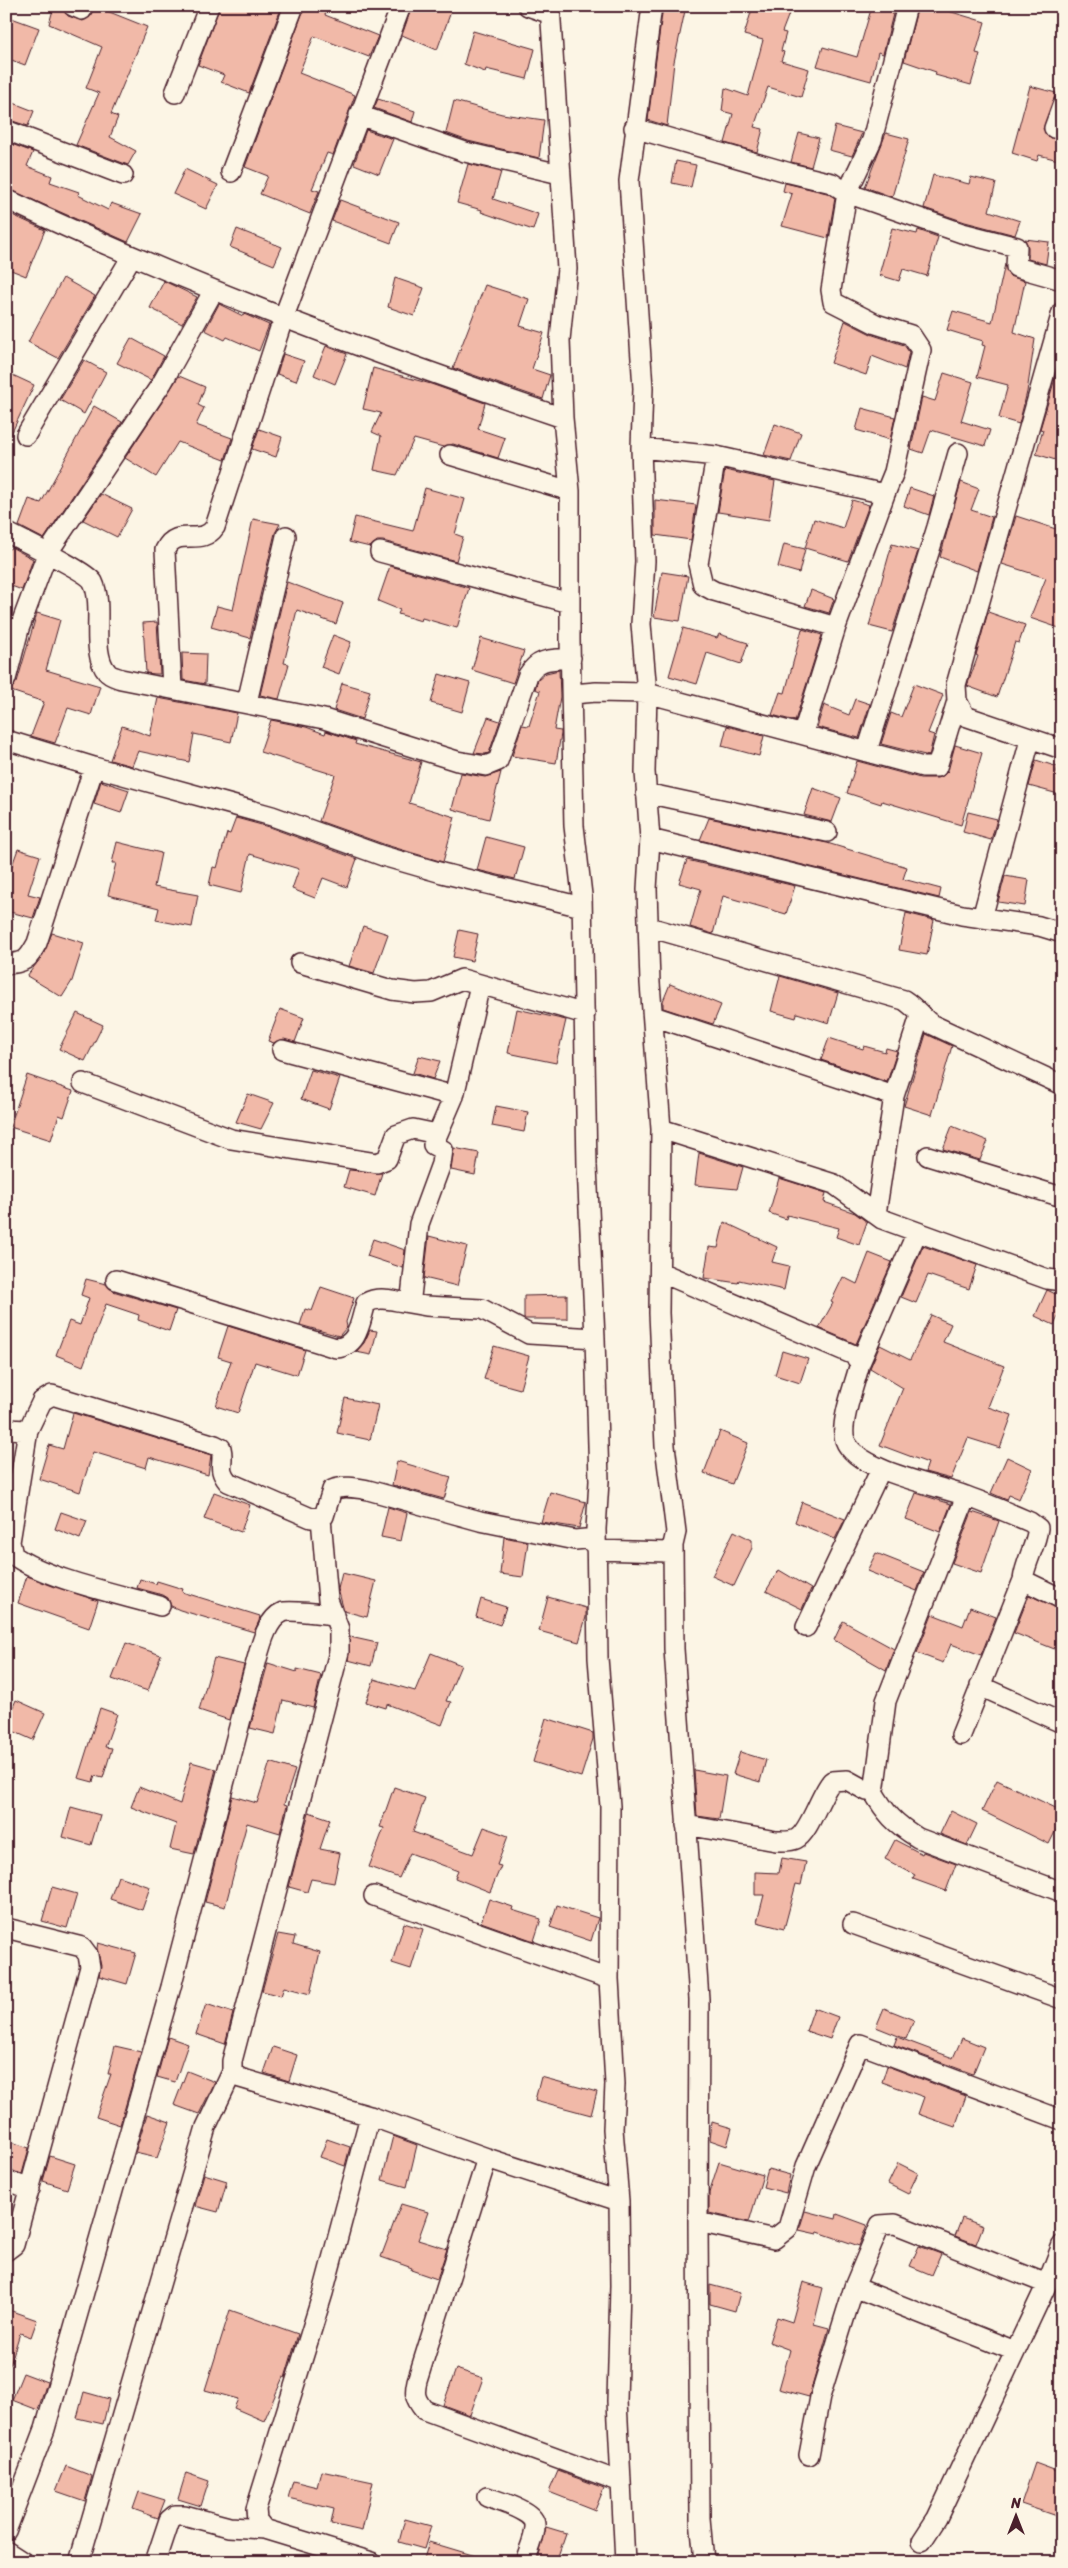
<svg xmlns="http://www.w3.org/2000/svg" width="1068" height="2568" viewBox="0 0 1068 2568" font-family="Sriracha,sans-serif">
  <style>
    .building { fill: #f1b9a8; stroke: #4a1f2b }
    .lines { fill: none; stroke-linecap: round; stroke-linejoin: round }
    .minor-casing { stroke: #4a1f2b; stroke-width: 22 }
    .minor { stroke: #fcf5e5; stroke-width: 19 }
  </style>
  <rect width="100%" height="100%" fill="#fcf5e5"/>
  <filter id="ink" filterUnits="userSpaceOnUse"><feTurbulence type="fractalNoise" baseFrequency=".02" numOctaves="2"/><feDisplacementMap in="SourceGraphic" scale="10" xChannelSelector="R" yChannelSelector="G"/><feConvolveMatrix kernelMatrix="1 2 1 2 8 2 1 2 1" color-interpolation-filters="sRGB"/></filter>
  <g filter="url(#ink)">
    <path class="building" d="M54 6 62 8 68 16 83 21 92 15V6H109L107 11 147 27 111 114 118 117 110 137 136 151 128 165 76 145 99 93 86 88 102 47 49 24Z
      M220 6H282L249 93 221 82 224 75 198 65Z
      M305 6H329L325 15 378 36 369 57 314 36 299 73 355 95 333 155 327 153 312 189 319 191 310 214 260 194 268 176 245 167Z
      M412 6H453L437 50 402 35Z
      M663 6H686L674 62 667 126 648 120Z
      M753 6H792L782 32 786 33 781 51 784 52 781 61 809 69 801 97 768 87 754 127 763 129 757 152 725 143 733 114 722 111 725 88 748 96 763 40 744 35Z
      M872 6H895L883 54 878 52 871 81 817 66 823 47 857 57Z
      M918 6H946L945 10 985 22 976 53 980 54 971 85 935 75 936 72 904 61Z
      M6 16 39 28 25 65 6 58Z
      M473 31 535 49 527 79 486 69 485 72 464 64Z
      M1030 86 1056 93 1043 129 1050 138H1062V161L1039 155 1037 161 1012 153Z
      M378 99 415 111 412 122 374 108Z
      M6 100 34 111 28 126 6 119Z
      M454 101 502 114 544 120 539 158 468 141 446 133Z
      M835 126 862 133 852 156 829 150Z
      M366 130 393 139 379 174 354 164Z
      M799 133 819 138 811 167 791 162Z
      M886 133 909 139 892 197 865 187Z
      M6 142 33 152 27 166 52 176 50 182 79 192 78 195 108 210 111 203 142 214 128 242 6 188Z
      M676 161 696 165 691 187 672 183Z
      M468 164 501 172 493 199 538 214 533 230 481 212 482 210 457 203Z
      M185 169 218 185 206 209 173 194Z
      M933 175 969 184 971 177 996 183 989 211 1020 221 1015 235 965 222 924 208Z
      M785 183 827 193 835 198 828 238 782 226 792 194 783 191Z
      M340 200 399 222 391 243 332 221Z
      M6 212 45 230 26 276 6 268Z
      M892 228 917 234 918 230 938 237 927 276 903 269 899 281 879 275Z
      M237 229 282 247 274 265 230 247Z
      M1025 239 1049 242 1046 264 1028 259V247Z
      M1005 264 1009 276 1025 281 1014 332 1035 339 1027 392 1019 424 999 418 1008 385 977 377 985 346 982 345 983 341 947 330 953 311 992 322Z
      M63 278 95 296 58 358 28 342Z
      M395 278 424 288 414 316 388 307Z
      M164 281 197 297 182 324 150 308Z
      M485 285 529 299 520 326 544 333 532 369 550 375 543 399 453 368Z
      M219 304 243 316 244 314 269 325 259 351 227 337 225 340 205 330Z
      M845 321 873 335 904 345 909 352 905 369 872 356 866 375 831 363Z
      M131 338 164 356 151 380 117 363Z
      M326 346 347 354 335 384 314 375Z
      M283 354 304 361 296 381 277 374Z
      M84 360 106 372 84 414 60 400Z
      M1060 362H1062V462L1036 454 1043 430 1040 429Z
      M373 368 431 384 485 403 478 429 505 438 498 458 453 444 443 447 414 439 397 475 374 470 381 436 372 432 381 413 363 409Z
      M6 372 34 385 6 445Z
      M944 373 973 382 961 421 990 430 985 446 931 430 923 453 911 449 922 397 935 401Z
      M179 376 205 387 198 405 204 408 196 425 232 438 225 460 178 442 156 477 125 458Z
      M94 406 122 422 44 539 19 526 29 499 41 503Z
      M862 408 895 417 890 440 856 430Z
      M775 424 801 433 791 461 764 455Z
      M259 429 282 437 276 457 252 449Z
      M725 470 775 481 769 520 718 512Z
      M961 482 979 489 971 510 992 517 977 571 940 557Z
      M425 488 465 499 455 534 463 537 456 561 383 541H377L370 547 349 542 355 517 413 531Z
      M910 488 934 496 929 515 904 506Z
      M101 494 132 509 117 537 83 520Z
      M655 500 696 505 691 540 655 535Z
      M852 500 869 505 848 561 805 548 814 519 843 528Z
      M1016 516 1062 531V629L1030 618 1046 578 1002 564Z
      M253 519 280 524 275 533 250 638 211 627 217 606 233 610Z
      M784 544 805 549 799 573 778 567Z
      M892 544 918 551 892 632 869 626Z
      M11 547 33 559 22 590 6 584V548L10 549Z
      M390 566 469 588 457 628 422 618 421 621 398 614 400 610 378 601Z
      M662 572 688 576 680 621 654 617Z
      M287 582 343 603 336 624 297 610 284 663 289 664 279 699 260 695Z
      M811 590 834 599 829 613 805 606Z
      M988 612 1025 625 1019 643 1015 642 997 697 967 686 978 656 976 655Z
      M37 613 60 620 46 670 100 686 91 715 68 708 55 743 31 736 44 702 8 690 17 682Z
      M157 622 160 674H155L146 673 143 623Z
      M683 628 717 638 719 634 748 643 741 664 707 653 697 684 669 676Z
      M802 629 822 635 795 721 772 715 780 692 785 693Z
      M333 635 351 642 339 674 321 667Z
      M481 638 524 651 513 683 472 670Z
      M182 653 206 654 205 684 183 680Z
      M559 670 560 697 554 730 561 731V734L556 763 512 756 522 725 529 726 540 691 535 689 538 680 546 673Z
      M439 674 470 683 462 712 431 703Z
      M342 683 370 691 362 719 334 710Z
      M914 684 943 695 928 733 934 735 929 756 881 744 891 713 901 717Z
      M158 698 237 713 231 742 194 734 189 762 138 751 132 766 110 760 122 726 150 736Z
      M855 699 870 704 859 738 817 727 824 705 849 715Z
      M488 717 500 721 489 753 485 754 474 753Z
      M271 720 306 727 325 734 326 731 356 741 355 744 421 762 409 803 455 817 443 862 386 845 319 821 335 775 260 752Z
      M727 726 764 736 759 756 722 746Z
      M955 745 982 753 961 825 882 801 881 804 847 793 857 761 920 778H937L943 776 948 771Z
      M1036 760 1058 767 1056 772 1062 773V795L1029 786Z
      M501 772 489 819 452 809 461 773 485 777Z
      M101 781 129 790 121 813 94 804Z
      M813 788 841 798 832 822 804 815Z
      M968 812 997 819 991 840 963 832Z
      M236 818 269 827 357 859 347 887 323 878 315 898 292 889 299 869 250 854 241 893 209 885 213 867 217 868 227 833 230 834Z
      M709 818 827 843 907 867 903 879 941 889 939 898 700 840Z
      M486 837 524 847 515 879 477 870Z
      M117 842 161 853 154 887 198 895 192 927 156 920 159 908 108 895 116 863H112Z
      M18 849 40 856 28 894 40 897 33 918 6 911V882Z
      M687 860 795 886 786 914 723 896 713 934 690 927 701 889 679 883Z
      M1005 876 1029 880 1025 906 998 902Z
      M906 913 934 920 927 955 899 950Z
      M363 926 388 934 374 973 349 966Z
      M459 930 478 934 472 961 453 957Z
      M52 933 84 943 72 981 62 997 27 976 43 955Z
      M780 976 838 993 829 1023 797 1013 796 1018 771 1011Z
      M670 984 721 1005 713 1024 663 1008V1001Z
      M280 1009 304 1018 295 1042 284 1039 274 1043 268 1041Z
      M517 1009 566 1020 556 1063 508 1053Z
      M77 1013 103 1025 85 1061 59 1049Z
      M926 1034 952 1046 932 1115 904 1106Z
      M829 1038 863 1049 864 1046 885 1052 886 1048 897 1051 887 1082 821 1060Z
      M419 1056 440 1061 433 1079 413 1073Z
      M311 1070 340 1078 329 1109 301 1099Z
      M27 1075 73 1091 64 1117 59 1115 51 1140 10 1127Z
      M248 1094 274 1103 261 1129 236 1122Z
      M496 1106 528 1112 524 1132 492 1126Z
      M952 1126 988 1141 980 1160 943 1149Z
      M454 1148 479 1153 475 1175 451 1170Z
      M699 1153 743 1167 737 1189 695 1185Z
      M349 1170 382 1173 375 1196 344 1187Z
      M779 1178 826 1193 824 1202 855 1213 867 1222 859 1245 836 1237 839 1228 787 1215 786 1219 769 1213Z
      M724 1222 777 1247 772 1262 789 1266 784 1290 739 1280 738 1283 704 1278 709 1247 718 1248Z
      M429 1236 467 1246 457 1286 424 1278Z
      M373 1239 405 1250 403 1268 367 1256Z
      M923 1246 977 1265 969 1289 928 1275 916 1303 901 1297Z
      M869 1253 892 1262 856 1344 819 1328 833 1303 831 1302 843 1277 857 1284Z
      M86 1279 106 1284 113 1291 176 1310 169 1331 138 1320 139 1315 106 1304 83 1366 56 1355 69 1321 80 1325 89 1298 81 1295Z
      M321 1287 354 1298 346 1322 347 1327 339 1336 300 1325 305 1309 312 1311Z
      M1047 1290 1062 1297V1309L1054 1325 1035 1316Z
      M567 1295V1319H524V1296Z
      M931 1315 951 1324 943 1342 1004 1366 988 1407 1012 1415 1000 1448 968 1438 951 1479 925 1472 928 1463 880 1445 903 1388 870 1368 880 1345 910 1360Z
      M228 1326 305 1350 297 1375 255 1362 238 1413 216 1406 231 1361 218 1357Z
      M370 1330 377 1331 371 1355 356 1352 364 1343Z
      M494 1346 529 1356 520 1389 484 1379Z
      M782 1351 808 1359 800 1383 775 1375Z
      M345 1398 378 1405 370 1440 337 1433Z
      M73 1413 211 1455 208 1475 149 1457 146 1468 93 1452 80 1492 39 1479 49 1445 63 1449Z
      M720 1431 748 1443 732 1484 704 1473Z
      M1007 1457 1032 1469 1019 1499 1009 1495 1007 1500 991 1493Z
      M397 1461 451 1477 444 1499 392 1485Z
      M214 1492 250 1505 241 1532 204 1519Z
      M550 1492 586 1502 579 1528 541 1522Z
      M916 1493 951 1504 940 1532 906 1519Z
      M802 1502 845 1519 835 1539 795 1522Z
      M388 1507 407 1513 401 1541 381 1537Z
      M61 1512 87 1521 80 1539 55 1529Z
      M972 1512 999 1521 981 1573 952 1563Z
      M734 1531 752 1540V1548L734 1586 712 1576Z
      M504 1537 528 1542 523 1577 500 1574Z
      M876 1553 924 1572 917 1591 867 1571Z
      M779 1570 811 1589 802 1609 766 1591Z
      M342 1573 376 1581 367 1617 344 1611 338 1589Z
      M27 1576 98 1601 89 1628 18 1603Z
      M140 1579 156 1584 157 1581 183 1589 182 1592 260 1616 259 1621 254 1632 180 1610 171 1606 168 1598 163 1595 137 1588Z
      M1029 1595 1062 1610V1652L1014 1633Z
      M548 1597 586 1608V1617L579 1642 539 1631Z
      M481 1599 506 1607 500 1625 476 1617Z
      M970 1607 996 1617 981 1655 951 1644 943 1663 917 1653 932 1614 963 1626Z
      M843 1621 894 1649 886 1670 834 1640Z
      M350 1637 377 1643 371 1666 348 1660Z
      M126 1643 161 1655 148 1691 112 1679Z
      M431 1653 461 1665 446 1701 451 1702 442 1725 387 1704 386 1708 366 1702 374 1679 415 1691Z
      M214 1658 244 1665 229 1720 199 1710Z
      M268 1663 297 1672V1669L321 1675 313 1708 283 1700 275 1734 250 1728Z
      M16 1700 45 1713 33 1740 6 1728V1723Z
      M100 1708 117 1714 105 1747 112 1748 103 1778 95 1776 93 1782 78 1778Z
      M546 1718 593 1733V1739L581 1777 533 1762Z
      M740 1752 766 1760 760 1782 733 1774Z
      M191 1762 216 1769 194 1854 170 1849 176 1824 131 1807 139 1787 180 1804Z
      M270 1762 295 1770 284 1804 287 1805 280 1833 247 1823 225 1907 205 1902 232 1796 257 1803Z
      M694 1770 726 1776 719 1819 697 1816Z
      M997 1780 1062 1811V1818L1049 1844 982 1811Z
      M394 1787 425 1798 413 1832 473 1854 484 1827 508 1836 497 1865 501 1866 490 1892 455 1878 458 1871 410 1853 399 1878 369 1867 384 1828 380 1827Z
      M71 1807 100 1815 91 1845 63 1837Z
      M951 1811 977 1824 967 1845 940 1834Z
      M309 1812 330 1819 320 1849 340 1853 334 1883 311 1879 307 1892 289 1887Z
      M895 1840 922 1854 923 1852 956 1864 946 1891 913 1879 915 1875 885 1859Z
      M782 1858 806 1862 801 1885 796 1884 784 1929 757 1922 764 1895H755V1872L779 1873Z
      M118 1876 150 1887 142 1910 110 1899Z
      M52 1887 77 1894 67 1928 42 1921Z
      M489 1899 513 1907 512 1910 541 1919 534 1941 481 1922Z
      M557 1905 598 1918 591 1941 550 1927Z
      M404 1923 423 1929 411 1969 392 1963Z
      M278 1934 295 1937 293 1944 320 1952 310 1994 284 1987 281 1996 262 1991Z
      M98 1943 136 1953 127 1984 99 1976 101 1966 97 1948Z
      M206 2004 233 2013 225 2044 196 2034Z
      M814 2008 838 2017 830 2039 806 2031Z
      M884 2008 914 2020 906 2039 876 2027Z
      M168 2037 188 2044 175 2082 157 2077Z
      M897 2037 953 2058 962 2038 984 2047 973 2074 894 2045Z
      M115 2046 141 2052 120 2125 96 2117 111 2074H108Z
      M273 2047 297 2055 289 2081 264 2073Z
      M887 2066 966 2096 955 2127 918 2114 924 2097 882 2082Z
      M187 2071 215 2082 199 2114 174 2105Z
      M541 2077 597 2092 591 2115 535 2100Z
      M147 2114 170 2122 157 2158 135 2153Z
      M712 2122 732 2128 727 2146 710 2140Z
      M393 2136 417 2145 407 2187 382 2180Z
      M327 2139 350 2147 345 2166 320 2157Z
      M6 2140 29 2148 22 2174 6 2169Z
      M50 2156 75 2164 67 2189 43 2181Z
      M719 2162 763 2175 749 2222 709 2213V2193Z
      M898 2163 918 2173 908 2194 888 2184Z
      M768 2169 790 2175 786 2193 763 2187Z
      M204 2174 227 2181 218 2212 195 2206Z
      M401 2204 428 2212 418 2240 447 2249 437 2279 411 2270 412 2268 381 2257Z
      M805 2211 836 2219 837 2214 867 2225 859 2246 818 2232 817 2234 799 2230Z
      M962 2218 983 2226 976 2244 955 2236Z
      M919 2246 941 2254 932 2275 910 2266Z
      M803 2282 823 2288 814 2324 829 2328 809 2397 779 2389 790 2350 769 2342 777 2317 792 2322Z
      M710 2285 740 2293 735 2311 710 2304Z
      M6 2309 37 2320 31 2337 20 2333 10 2365H6Z
      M230 2310 298 2334 285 2378 283 2377 264 2421 234 2408 238 2399 205 2390Z
      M456 2369 483 2378 470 2415 443 2405Z
      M23 2373 47 2382 38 2410 12 2400Z
      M84 2392 109 2399 103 2424 77 2418Z
      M1035 2463 1062 2473V2518L1021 2504Z
      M66 2466 92 2476 85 2501 56 2491Z
      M321 2471 373 2482 362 2531 331 2524 334 2509 288 2498 293 2481 317 2487Z
      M558 2471 604 2488 595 2510 549 2492Z
      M186 2473 209 2481 201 2506 178 2499Z
      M139 2492 165 2500 158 2518 133 2509Z
      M405 2519 431 2526 424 2549 399 2542Z
      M546 2527 566 2533 556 2562 538 2559Z
      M429 2542 479 2557 478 2562H423Z"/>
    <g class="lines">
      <g class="minor-casing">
        <path id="minor" d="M73 6 82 10
          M528 6 551 14
          M550 6 567 269 560 340 563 418 570 491V640L574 826 582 895 587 1166 595 1338 599 1481 596 1529 598 1658 610 1806 609 1979 615 2084 613 2129 619 2201 620 2286 617 2401 625 2562
          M907 6 872 140 847 193 962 233 1017 247 1016 267 1062 280
          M175 93 209 6
          M359 115 465 152 560 174
          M634 128 790 173 832 183 847 193 831 290 833 302 876 324 911 335 921 350 894 472 885 494 716 456 641 448
          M1054 128 1062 106
          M6 130 123 175
          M231 172 294 6
          M6 199C187 285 374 354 563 418
          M1062 312 956 685 957 701 965 716 1062 749
          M26 435 132 256
          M450 455 570 491
          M716 456 698 564 703 585 714 591 836 627
          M6 532C21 540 88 572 93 582 105 607 89 651 107 672 110 676 116 677 121 679L324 719 457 761 486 766 498 761 528 675C539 657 552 660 571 658
          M380 552 570 603
          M6 679 19 629 47 554 162 383 214 290
          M172 688 165 550C177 525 201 548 215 527L283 319 401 6
          M573 694 596 692 647 693 923 767H937L957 701
          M247 702 286 536
          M803 733 836 627 885 494
          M6 740 94 767 272 816 383 856 442 873 582 907
          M867 751 937 527 958 453
          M646 793 827 832
          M650 839 962 915 1039 926 1062 933
          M982 918 1030 740
          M649 927 904 1000C915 1007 921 1016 931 1024L1062 1085
          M300 963 392 990 415 993 431 992 462 979 585 1014
          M6 964C26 962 27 961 37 943L94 767
          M653 1016 894 1096
          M282 1050 454 1096
          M83 1083 231 1139 377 1163 387 1159 396 1135 413 1129 437 1134 433 1145 443 1150 441 1164 419 1224 411 1297 403 1302 426 1306 482 1309 529 1334 595 1338
          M661 1129 834 1184 882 1219 1047 1279 1062 1281
          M433 1145 454 1096 480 985
          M928 1156 1062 1197
          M876 1214 894 1096 920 1016
          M660 1272 854 1355 860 1363C856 1381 839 1423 845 1440 856 1471 937 1485 966 1496 988 1504 1009 1513 1030 1522L1038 1528C1036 1546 1025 1562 1023 1580L1062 1599
          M116 1280 336 1348C359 1346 360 1321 366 1303 378 1296 391 1300 403 1302
          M860 1363 917 1232
          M6 1429 28 1430 42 1401 52 1395 215 1445 221 1448C225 1464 216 1467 228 1482L311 1518 324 1516 332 1490C343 1485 357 1488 368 1490L480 1521 575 1540 596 1538
          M28 1430 10 1542 13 1555C45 1579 119 1594 160 1606
          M321 1518 328 1600 339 1629V1652L232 2061V2072L240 2078 370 2116 487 2158 619 2201
          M673 1545 674 1649 699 1999 698 2222 700 2518 704 2562
          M596 1550 668 1552 673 1545 676 1532 665 1446 659 1313 661 1129 650 983 647 889 650 839 645 772 647 693 641 624 645 561 641 448 643 388 629 181 652 6
          M806 1627 881 1469
          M980 1686 1062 1723
          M961 1735 1023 1580
          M872 1790C886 1814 894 1823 918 1838L1062 1892
          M686 1825 776 1841C783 1841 790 1842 796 1839 810 1832 820 1794 832 1781L847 1780 867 1791 872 1790 875 1785 886 1701 966 1496
          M374 1896 609 1979
          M853 1924 1062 1999
          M6 1928 82 1947 88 1955 90 1967 14 2245 6 2251
          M370 2116 323 2293 256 2509 257 2520 264 2529 372 2562
          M487 2158 417 2381C414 2394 415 2399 424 2410L621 2482
          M6 2180 30 2189
          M698 2222 774 2239 788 2228 806 2166 860 2044 1062 2120
          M854 2287 1015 2351
          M809 2455 820 2397 854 2287 880 2225 895 2224 1047 2284
          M487 2497C500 2502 537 2511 535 2527 535 2538 528 2551 525 2562
          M6 2531 45 2429 171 1987 253 1673C259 1655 264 1620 283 1612 288 1610 325 1614 334 1615
          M922 2541 937 2518 1047 2284 1062 2245
          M6 2551 23 2562
          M79 2562 206 2127 232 2072
          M155 2562 169 2520 175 2515H184L229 2527 264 2529"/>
      </g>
      <use href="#minor" class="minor"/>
    </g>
  </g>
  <rect width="1068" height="2568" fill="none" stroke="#fcf5e5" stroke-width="25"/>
  <rect x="12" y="12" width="1043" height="2543" fill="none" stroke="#4a1f2b" stroke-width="2" filter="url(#ink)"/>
  <g transform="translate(1016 2516)" stroke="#fcf5e5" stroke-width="4" paint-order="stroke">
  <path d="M0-4L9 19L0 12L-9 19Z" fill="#4a1f2b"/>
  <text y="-8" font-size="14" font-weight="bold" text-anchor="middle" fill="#4a1f2b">N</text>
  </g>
</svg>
